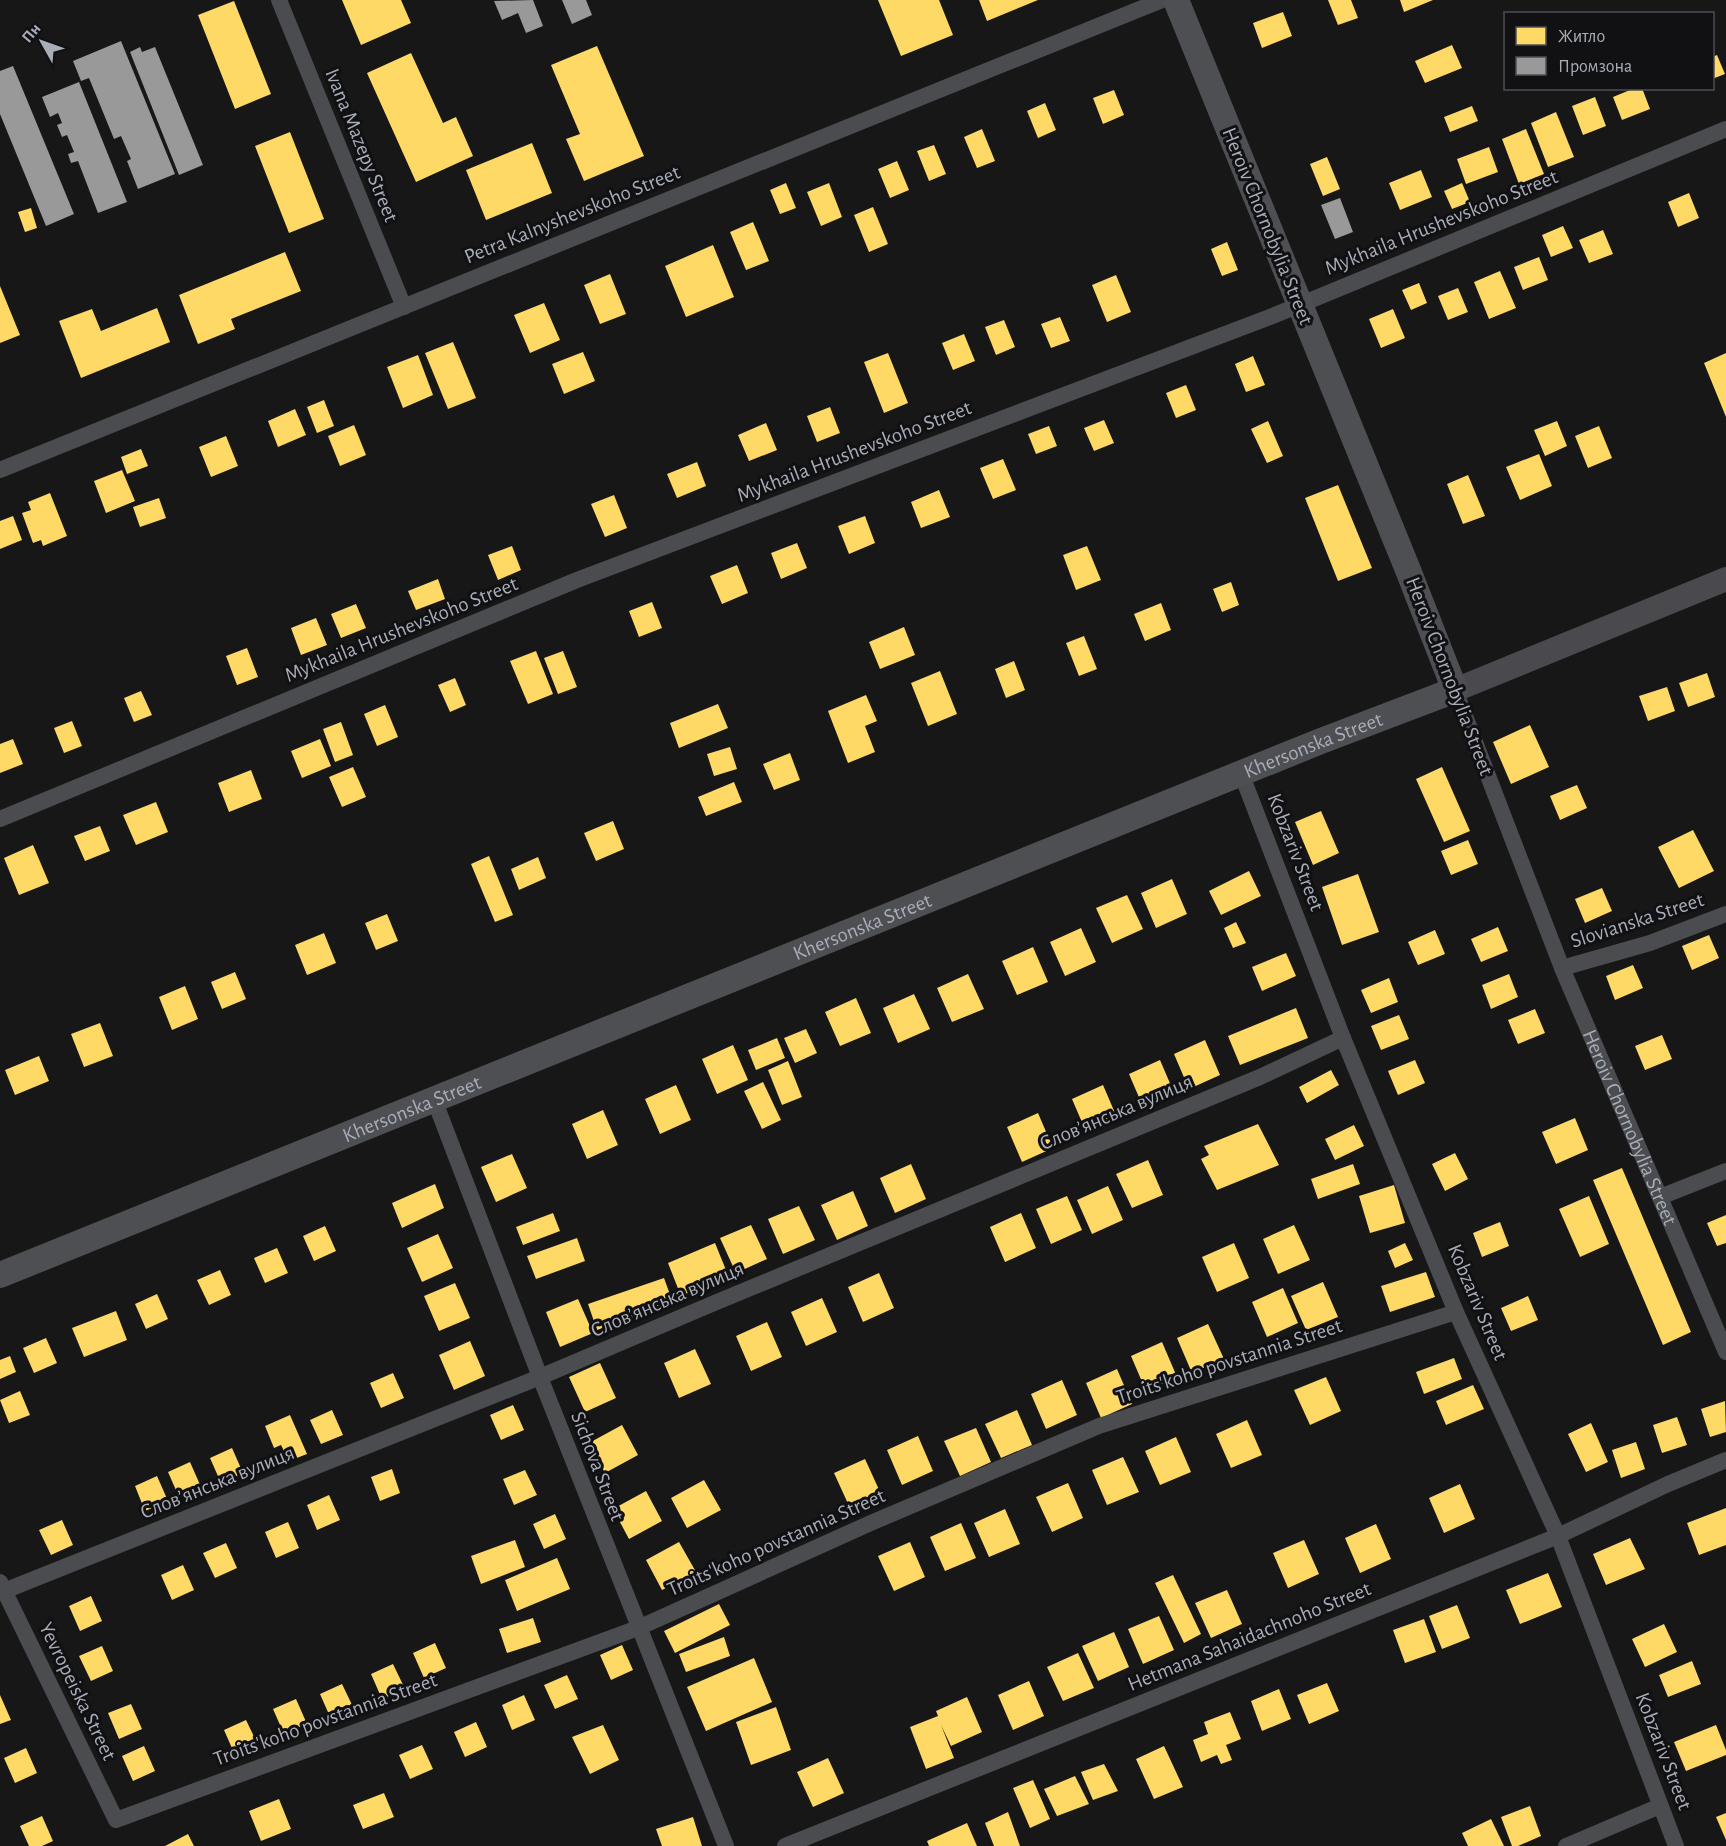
<svg xmlns="http://www.w3.org/2000/svg" width="1726" height="1846" viewBox="0 0 1726 1846" font-family="'Alegreya Sans',sans-serif">
  <style>
    .homes { fill: #ffd966 }
    .industry { fill: #999 }
    .lines { fill: none; stroke-linecap: round; stroke-linejoin: round }
    .street { stroke: #4b4c50; stroke-width: 16 }
    .secondary { stroke: #4a4a4e; stroke-width: 24 }
    .primary { stroke: #4d4f52; stroke-width: 26 }
    .labels { text-anchor: middle; stroke-width: 6; stroke-linejoin: round; paint-order: stroke }
    .street-label { font-size: 21px; fill: #a8adb8; stroke: #111113 }
  </style>
  <rect width="100%" height="100%" fill="#171717"/>
  <path class="homes" d="M342 0H401L411 23 361 45Z
    M878 0H939L953 35 901 56Z
    M979 0H1038L987 21Z
    M1328 0H1351L1358 18 1338 25Z
    M1400 0H1433L1404 12Z
    M234 1 271 94 235 109 198 15Z
    M1283 12 1292 36 1262 48 1253 23Z
    M1452 45 1462 68 1425 83 1415 61Z
    M597 46 644 156 584 181 566 139 580 134 551 65Z
    M411 53 443 123 456 117 473 156 416 182 367 73Z
    M1717 55 1725 74 1712 79V57Z
    M1635 88H1642L1650 109 1622 120 1613 97Z
    M1114 90 1124 115 1103 124 1093 98Z
    M1595 97 1606 126 1583 135 1572 106Z
    M1045 103 1056 130 1038 138 1027 111Z
    M1472 106 1478 121 1450 132 1444 117Z
    M1556 112 1574 157 1548 167 1531 123Z
    M982 129 995 161 977 168 964 137Z
    M1526 129 1544 174 1519 184 1502 139Z
    M290 132 324 219 289 233 255 146Z
    M532 143 552 193 486 220 466 170Z
    M934 145 946 174 929 181 917 151Z
    M1489 147 1498 172 1466 184 1457 159Z
    M1327 157 1340 189 1323 196 1310 164Z
    M897 161 909 190 890 198 878 169Z
    M1421 170 1432 197 1400 210 1389 183Z
    M786 183 796 208 780 214 770 190Z
    M829 183 842 217 821 226 807 192Z
    M1462 183 1470 202 1452 209 1444 191Z
    M1689 193 1699 218 1678 227 1668 202Z
    M873 207 888 244 869 252 854 215Z
    M31 208 37 228 25 232 18 212Z
    M753 222 769 261 746 270 730 232Z
    M1563 226 1573 248 1551 257 1542 235Z
    M1603 230 1613 254 1589 263 1579 240Z
    M1227 242 1238 270 1222 276 1211 249Z
    M713 245 734 297 686 317 665 266Z
    M285 252 301 291 231 319 235 329 198 344 179 295Z
    M1539 257 1548 280 1523 290 1514 267Z
    M1500 271 1516 308 1489 319 1474 282Z
    M610 274 626 314 600 324 584 285Z
    M1116 275 1131 312 1107 322 1092 285Z
    M1419 283 1427 303 1411 310 1402 290Z
    M0 286 20 335 0 343Z
    M1458 288 1468 312 1448 320 1438 296Z
    M544 303 560 340 530 353 514 315Z
    M157 308 170 342 81 378 59 321 92 309 101 331Z
    M1393 309 1405 338 1381 348 1369 319Z
    M1060 317 1070 341 1051 348 1041 324Z
    M1004 320 1015 347 996 355 985 327Z
    M964 334 975 361 953 370 942 343Z
    M453 342 476 398 448 409 425 353Z
    M583 352 595 381 564 394 552 364Z
    M888 353 908 403 884 413 864 362Z
    M1726 353V417L1704 363Z
    M418 355 433 395 403 408 387 367Z
    M1253 356 1265 385 1246 392 1235 364Z
    M1186 385 1196 410 1176 418 1166 393Z
    M324 400 334 426 317 433 307 407Z
    M830 407 840 433 817 442 807 416Z
    M295 409 306 435 278 447 268 421Z
    M1104 420 1114 443 1094 451 1084 428Z
    M1268 421 1283 456 1267 463 1251 429Z
    M1557 421 1567 446 1545 456 1534 430Z
    M766 423 777 450 749 461 738 435Z
    M354 425 366 455 340 466 328 436Z
    M1049 426 1057 446 1036 454 1028 434Z
    M1599 426 1612 458 1588 468 1575 436Z
    M226 436 238 466 211 477 199 447Z
    M141 449 148 466 127 474 121 457Z
    M1539 454 1552 486 1520 500 1506 467Z
    M1003 459 1016 490 993 499 980 468Z
    M697 462 706 486 677 498 667 474Z
    M122 470 135 501 106 513 94 481Z
    M1468 475 1485 516 1463 524 1447 484Z
    M1338 485 1372 568 1338 581 1305 498Z
    M939 490 950 517 921 528 911 502Z
    M50 493 67 536 43 546 41 540 33 543 22 513 31 510 28 502Z
    M614 495 627 528 605 537 591 504Z
    M159 498 166 518 140 527 133 507Z
    M13 516 22 540 0 549V521Z
    M865 516 875 543 849 554 838 526Z
    M797 543 807 568 781 579 771 553Z
    M512 546 521 570 498 580 488 555Z
    M1087 546 1101 580 1076 590 1063 555Z
    M737 565 748 593 722 604 710 576Z
    M438 579 445 599 416 610 408 591Z
    M1231 582 1239 605 1222 612 1213 589Z
    M652 602 662 628 639 637 629 611Z
    M1161 603 1171 630 1145 641 1134 614Z
    M356 604 366 628 341 638 331 614Z
    M316 618 327 645 301 655 291 628Z
    M904 627 915 655 880 669 869 642Z
    M1084 636 1097 669 1079 676 1066 643Z
    M247 648 258 677 237 685 226 656Z
    M536 651 553 694 528 704 510 661Z
    M563 651 577 687 558 694 544 658Z
    M1014 661 1025 690 1006 698 995 669Z
    M940 671 957 714 928 726 911 683Z
    M1707 673 1715 697 1688 707 1679 683Z
    M455 678 466 705 450 712 438 685Z
    M1667 687 1675 711 1648 721 1639 696Z
    M141 691 152 715 134 722 124 698Z
    M866 695 877 721 865 726 875 752 848 763 828 711Z
    M718 704 728 728 679 748 670 723Z
    M385 705 398 737 377 746 364 714Z
    M72 721 82 746 64 753 54 728Z
    M341 722 353 755 335 762 323 729Z
    M1530 725 1549 767 1511 784 1493 742Z
    M13 739 23 764 0 773V744Z
    M320 739 331 766 302 778 291 751Z
    M730 747 737 769 714 776 707 754Z
    M790 753 800 780 774 790 763 764Z
    M353 767 366 797 342 807 329 777Z
    M1442 767 1470 831 1444 842 1416 779Z
    M251 770 262 799 229 812 218 783Z
    M734 782 742 802 706 816 698 797Z
    M1577 785 1587 808 1560 820 1550 796Z
    M156 802 168 832 136 845 123 815Z
    M1321 811 1339 853 1313 865 1295 822Z
    M613 821 624 849 596 861 584 833Z
    M100 826 110 851 85 861 74 836Z
    M1693 830 1714 871 1679 888 1658 847Z
    M1468 840 1478 864 1451 875 1441 851Z
    M33 845 49 883 19 895 4 858Z
    M489 856 513 915 495 922 471 864Z
    M538 857 546 878 519 890 511 869Z
    M1249 871 1261 896 1221 915 1209 891Z
    M1358 874 1379 932 1342 945 1322 887Z
    M1172 879 1187 914 1156 928 1141 893Z
    M1602 888 1612 911 1585 923 1575 899Z
    M1127 895 1143 929 1112 943 1096 908Z
    M387 914 398 941 376 950 365 923Z
    M1236 922 1246 943 1233 948 1224 928Z
    M1498 927 1508 951 1481 962 1471 939Z
    M1081 928 1096 962 1065 976 1050 942Z
    M1435 930 1445 954 1418 965 1408 942Z
    M324 933 336 963 307 975 295 945Z
    M1709 935 1719 958 1692 970 1682 946Z
    M1033 947 1048 982 1017 995 1002 961Z
    M1286 953 1296 976 1262 991 1252 967Z
    M1633 965 1643 988 1615 1000 1606 976Z
    M235 972 246 999 222 1009 211 982Z
    M968 974 984 1009 952 1022 937 988Z
    M1509 974 1518 997 1491 1009 1482 985Z
    M1389 978 1398 1002 1371 1013 1361 990Z
    M185 986 198 1019 172 1030 159 997Z
    M914 994 930 1029 898 1043 883 1008Z
    M856 998 871 1033 840 1046 825 1012Z
    M1296 1008 1308 1038 1240 1065 1228 1036Z
    M1535 1009 1545 1033 1518 1044 1508 1020Z
    M1399 1015 1409 1039 1381 1050 1371 1026Z
    M100 1023 113 1056 84 1067 71 1034Z
    M806 1029 817 1053 795 1063 784 1038Z
    M1662 1035 1672 1059 1645 1070 1635 1046Z
    M777 1038 785 1058 756 1070 748 1050Z
    M1205 1040 1220 1075 1189 1089 1174 1054Z
    M733 1045 748 1080 717 1094 702 1059Z
    M39 1056 49 1081 15 1095 5 1070Z
    M1160 1060 1175 1095 1144 1109 1129 1074Z
    M1415 1060 1425 1083 1398 1095 1388 1071Z
    M788 1061 802 1097 782 1105 768 1070Z
    M1331 1070 1339 1085 1307 1103 1299 1087Z
    M763 1082 781 1120 762 1129 744 1091Z
    M676 1085 691 1120 660 1134 645 1099Z
    M1103 1085 1118 1120 1087 1134 1072 1099Z
    M603 1110 618 1145 587 1159 572 1124Z
    M1038 1113 1053 1148 1022 1162 1007 1127Z
    M1575 1118 1588 1150 1556 1164 1542 1132Z
    M1258 1124 1279 1165 1217 1190 1201 1159 1209 1155 1204 1146Z
    M1354 1125 1364 1146 1335 1160 1325 1139Z
    M1455 1153 1468 1179 1445 1191 1432 1164Z
    M512 1154 527 1188 496 1202 481 1167Z
    M1148 1160 1163 1195 1132 1208 1116 1174Z
    M911 1164 926 1199 895 1213 880 1178Z
    M1353 1164 1360 1184 1318 1199 1311 1179Z
    M1622 1168 1691 1332 1663 1345 1593 1180Z
    M435 1184 444 1208 402 1228 392 1203Z
    M1394 1185 1405 1223 1370 1233 1359 1196Z
    M1108 1186 1123 1220 1092 1234 1077 1200Z
    M853 1191 868 1226 837 1240 821 1205Z
    M1067 1196 1082 1230 1051 1244 1036 1209Z
    M1589 1196 1609 1244 1580 1257 1559 1209Z
    M799 1206 815 1240 783 1254 768 1219Z
    M553 1213 560 1231 523 1245 516 1227Z
    M1021 1213 1036 1248 1005 1262 990 1227Z
    M1726 1215V1243L1717 1246 1707 1223Z
    M1500 1222 1509 1246 1482 1257 1473 1233Z
    M751 1225 767 1259 736 1273 720 1238Z
    M1294 1225 1310 1260 1278 1274 1263 1239Z
    M325 1226 336 1251 314 1261 303 1236Z
    M438 1234 453 1268 422 1282 407 1248Z
    M577 1238 585 1261 536 1279 527 1256Z
    M715 1243 728 1275 681 1296 668 1263Z
    M1234 1243 1249 1278 1217 1292 1202 1257Z
    M1405 1243 1413 1260 1395 1268 1388 1251Z
    M277 1248 288 1273 265 1283 254 1258Z
    M220 1270 231 1295 209 1305 197 1280Z
    M1426 1272 1435 1297 1390 1312 1381 1286Z
    M879 1273 894 1308 863 1322 848 1287Z
    M664 1278 673 1303 597 1330 588 1304Z
    M1323 1282 1338 1317 1306 1330 1291 1296Z
    M455 1283 470 1318 439 1331 424 1296Z
    M1283 1288 1298 1323 1267 1337 1252 1302Z
    M157 1294 168 1319 146 1329 135 1304Z
    M1528 1296 1538 1320 1511 1331 1501 1308Z
    M822 1298 837 1332 806 1346 791 1312Z
    M578 1299 593 1333 560 1347 546 1312Z
    M116 1311 127 1340 84 1357 72 1328Z
    M767 1322 782 1357 751 1371 736 1336Z
    M1208 1324 1224 1359 1192 1373 1177 1338Z
    M46 1338 57 1363 34 1373 23 1348Z
    M470 1341 485 1376 454 1390 439 1355Z
    M1162 1342 1177 1377 1146 1391 1131 1356Z
    M695 1349 711 1384 679 1398 664 1363Z
    M10 1356 16 1372 0 1379V1360Z
    M1454 1358 1462 1379 1424 1394 1416 1372Z
    M600 1363 616 1398 585 1412 569 1377Z
    M1117 1369 1132 1404 1101 1418 1086 1383Z
    M393 1373 404 1398 381 1408 370 1383Z
    M1326 1377 1341 1411 1310 1425 1294 1390Z
    M1062 1380 1077 1415 1046 1429 1031 1394Z
    M1473 1385 1484 1409 1446 1425 1436 1401Z
    M20 1391 30 1415 9 1423 0 1400Z
    M1725 1401 1726 1432 1710 1437 1701 1409Z
    M513 1405 524 1430 501 1440 490 1415Z
    M332 1410 343 1435 321 1444 310 1420Z
    M1017 1410 1032 1445 1001 1458 985 1424Z
    M290 1415 307 1454 289 1461 281 1445 274 1448 265 1426Z
    M1677 1417 1687 1445 1662 1453 1653 1425Z
    M1247 1420 1262 1455 1231 1468 1216 1434Z
    M1591 1423 1608 1462 1586 1472 1568 1434Z
    M622 1425 638 1455 605 1473 589 1443Z
    M976 1428 991 1462 960 1476 944 1441Z
    M918 1436 933 1471 902 1485 887 1450Z
    M1176 1437 1191 1472 1160 1485 1145 1451Z
    M1636 1442 1645 1469 1621 1478 1612 1450Z
    M232 1448 243 1473 221 1483 210 1458Z
    M1123 1457 1139 1492 1107 1505 1092 1470Z
    M865 1459 881 1494 850 1508 834 1473Z
    M190 1462 201 1487 179 1497 168 1472Z
    M392 1469 400 1493 380 1501 371 1477Z
    M525 1470 537 1495 514 1505 503 1479Z
    M157 1476 168 1501 145 1511 135 1486Z
    M704 1480 721 1510 687 1528 671 1498Z
    M1068 1483 1083 1518 1052 1532 1036 1497Z
    M1460 1484 1475 1519 1444 1533 1429 1498Z
    M646 1491 662 1521 629 1539 613 1509Z
    M329 1495 340 1520 317 1530 307 1505Z
    M1726 1508V1545L1699 1555 1687 1523Z
    M1005 1509 1020 1544 989 1557 974 1523Z
    M555 1514 566 1539 544 1549 533 1524Z
    M62 1520 73 1545 51 1555 39 1530Z
    M288 1522 299 1548 276 1558 265 1532Z
    M961 1523 976 1558 945 1571 930 1537Z
    M1376 1524 1391 1559 1360 1573 1345 1538Z
    M1630 1538 1645 1569 1606 1585 1593 1554Z
    M515 1540 525 1567 481 1584 471 1556Z
    M1304 1540 1319 1574 1288 1588 1273 1553Z
    M679 1542 696 1572 662 1590 646 1560Z
    M910 1542 925 1577 894 1591 878 1556Z
    M226 1543 237 1568 215 1578 203 1553Z
    M557 1558 570 1589 517 1611 505 1580Z
    M183 1565 194 1590 172 1600 161 1575Z
    M1548 1573 1562 1607 1520 1624 1506 1590Z
    M1173 1575 1201 1634 1184 1643 1155 1583Z
    M1227 1590 1242 1624 1211 1638 1195 1603Z
    M91 1596 102 1621 80 1631 69 1606Z
    M719 1604 730 1625 675 1653 664 1631Z
    M1457 1605 1470 1638 1442 1649 1429 1616Z
    M1159 1616 1174 1650 1143 1664 1128 1629Z
    M533 1618 541 1642 507 1653 499 1629Z
    M1424 1619 1436 1652 1405 1663 1393 1630Z
    M1664 1624 1677 1652 1645 1667 1632 1639Z
    M1114 1632 1129 1667 1098 1681 1082 1646Z
    M724 1637 730 1656 686 1672 679 1654Z
    M435 1643 446 1668 424 1678 413 1653Z
    M622 1645 633 1670 611 1680 600 1655Z
    M102 1646 113 1671 91 1681 79 1656Z
    M1078 1653 1094 1688 1063 1701 1047 1667Z
    M754 1658 772 1702 706 1731 687 1687Z
    M1692 1661 1701 1684 1668 1697 1659 1675Z
    M393 1664 405 1689 382 1699 371 1674Z
    M567 1675 578 1699 555 1709 544 1685Z
    M1029 1681 1044 1716 1013 1730 998 1695Z
    M1327 1683 1339 1711 1309 1724 1297 1695Z
    M342 1684 354 1709 331 1719 320 1694Z
    M1279 1689 1291 1719 1262 1731 1251 1701Z
    M0 1695 11 1720 0 1724Z
    M524 1695 535 1720 512 1730 502 1705Z
    M967 1697 982 1732 951 1746 941 1725 954 1758 926 1769 910 1727 938 1716 936 1711Z
    M296 1699 307 1724 284 1734 273 1709Z
    M131 1704 142 1729 119 1739 108 1713Z
    M776 1707 791 1750 751 1765 736 1722Z
    M1230 1712 1241 1739 1226 1745 1232 1760 1221 1764 1217 1755 1201 1762 1193 1740 1208 1734 1204 1722Z
    M246 1720 258 1745 235 1755 224 1730Z
    M476 1722 487 1747 465 1757 454 1732Z
    M603 1725 619 1760 590 1774 572 1737Z
    M1716 1725 1726 1750V1755L1686 1771 1674 1742Z
    M422 1745 433 1769 410 1779 399 1755Z
    M144 1746 155 1771 133 1781 122 1756Z
    M1164 1746 1183 1787 1154 1799 1136 1759Z
    M26 1748 37 1773 15 1783 4 1758Z
    M828 1758 844 1793 813 1807 797 1772Z
    M1104 1764 1118 1791 1093 1800 1081 1772Z
    M1075 1776 1089 1804 1057 1816 1044 1789Z
    M1033 1780 1050 1819 1030 1828 1013 1788Z
    M384 1793 394 1817 363 1829 353 1805Z
    M279 1799 291 1829 261 1841 249 1811Z
    M1530 1806 1541 1836 1518 1846H1512L1501 1817Z
    M1008 1812 1020 1846H994L985 1823Z
    M1726 1813V1840L1716 1817Z
    M42 1816 53 1841 42 1846H29L20 1826Z
    M693 1817 702 1846H662L656 1829Z
    M1491 1819 1504 1846H1468L1462 1833Z
    M967 1823 977 1846H929L927 1841Z
    M188 1834 194 1846H165Z"/>
  <path class="industry" d="M533 0 543 26 526 33 518 13 502 20 494 1Z
    M562 0H586L592 15 572 24Z
    M121 41 175 174 138 189 127 161 131 159 121 136 114 139 89 78 81 81 73 61Z
    M140 47 142 52 155 47 203 165 179 175 130 52Z
    M13 66 74 214 46 226 0 114V71Z
    M79 82 127 202 98 213 78 161 71 163 68 154 74 152 67 135 62 137 57 125 62 123 58 113 50 117 42 97Z
    M1340 198 1353 232 1335 239 1321 205Z"/>
  <g class="lines">
    <g class="street">
      <path d="M279 0 404 307"/>
      <path d="M0 470 1162 0"/>
      <path id="s1" d="M1455 690 1562 968 1726 1352"/>
      <path d="M1241 773 1343 1038 1456 1312 1558 1536 1676 1846"/>
      <path d="M0 819 577 580 1270 317 1726 129"/>
      <path d="M1562 968 1650 943 1726 914"/>
      <path d="M434 1099 540 1377 726 1846"/>
      <path d="M1660 1197 1726 1171"/>
      <path d="M0 1582 116 1820 638 1628 873 1522 1099 1426 1456 1312"/>
      <path d="M4 1591 540 1377 712 1304 1260 1077 1343 1038"/>
      <path d="M785 1846 1558 1536 1668 1484 1726 1460"/>
      <path d="M1566 1846 1660 1806"/>
    </g>
    <path class="secondary" d="M1455 690 1726 579"/>
    <path class="primary" id="s2" d="M0 1275 1321 741 1455 690 1408 570 1176 0"/>
  </g>
  <g class="labels">
    <g class="street-label">
      <text transform="translate(362 145) rotate(68)" y="7">Ivana Mazepy Street</text>
      <text transform="translate(572 214) rotate(-22)" y="7">Petra Kalnyshevskoho Street</text>
      <text transform="translate(1441 222) rotate(-22)" y="7">Mykhaila Hrushevskoho Street</text>
      <text transform="translate(1268 226) rotate(68)" y="7">Heroiv Chornobylia Street</text>
      <text transform="translate(854 451) rotate(-21)" y="7">Mykhaila Hrushevskoho Street</text>
      <text transform="translate(401 629) rotate(-22)" y="7">Mykhaila Hrushevskoho Street</text>
      <text transform="translate(1450 676) rotate(69)" y="7">Heroiv Chornobylia Street</text>
      <text dy="7" stroke="none"><textPath href="#s2" startOffset="1416">Khersonska Street</textPath></text>
      <text transform="translate(1296 852) rotate(69)" y="7">Kobzariv Street</text>
      <text transform="translate(1637 920) rotate(-18)" y="7">Slovianska Street</text>
      <text dy="7" stroke="none"><textPath href="#s2" startOffset="930">Khersonska Street</textPath></text>
      <text dy="7" stroke="none"><textPath href="#s2" startOffset="444">Khersonska Street</textPath></text>
      <text transform="translate(1116 1112) rotate(-23)" y="7">Словʼянська вулиця</text>
      <text dy="7" stroke="none"><textPath href="#s1" startOffset="471">Heroiv Chornobylia Street</textPath></text>
      <text transform="translate(667 1299) rotate(-23)" y="7">Словʼянська вулиця</text>
      <text transform="translate(1478 1302) rotate(67)" y="7">Kobzariv Street</text>
      <text transform="translate(1229 1361) rotate(-18)" y="7">Troits'koho povstannia Street</text>
      <text transform="translate(598 1466) rotate(69)" y="7">Sichova Street</text>
      <text transform="translate(217 1482) rotate(-22)" y="7">Словʼянська вулиця</text>
      <text transform="translate(776 1542) rotate(-24)" y="7">Troits'koho povstannia Street</text>
      <text transform="translate(1249 1636) rotate(-22)" y="7">Hetmana Sahaidachnoho Street</text>
      <text transform="translate(78 1691) rotate(64)" y="7">Yevropeiska Street</text>
      <text transform="translate(325 1719) rotate(-20)" y="7">Troits'koho povstannia Street</text>
      <text transform="translate(1664 1751) rotate(69)" y="7">Kobzariv Street</text>
    </g>
  </g>
  <rect x="1504" y="12" width="210" height="78" fill="#111113" stroke="#4d4f55" stroke-width="1.5"/>
  <rect x="1516" y="27" width="30" height="18" fill="#ffd966" stroke="#4d4f55" stroke-width="1.5"/>
  <text x="1558" y="42" font-size="18" fill="#a8adb8">Житло</text>
  <rect x="1516" y="57" width="30" height="18" fill="#999999" stroke="#4d4f55" stroke-width="1.5"/>
  <text x="1558" y="72" font-size="18" fill="#a8adb8">Промзона</text>
  <g transform="translate(42 42) rotate(310)" stroke="#111113" stroke-width="4.5" paint-order="stroke">
  <path d="M0-4.5L10 22L0 15L-10 22Z" fill="#a8adb8"/>
  <text y="-9" font-size="16" font-weight="bold" text-anchor="middle" fill="#a8adb8">Пн</text>
  </g>
</svg>
